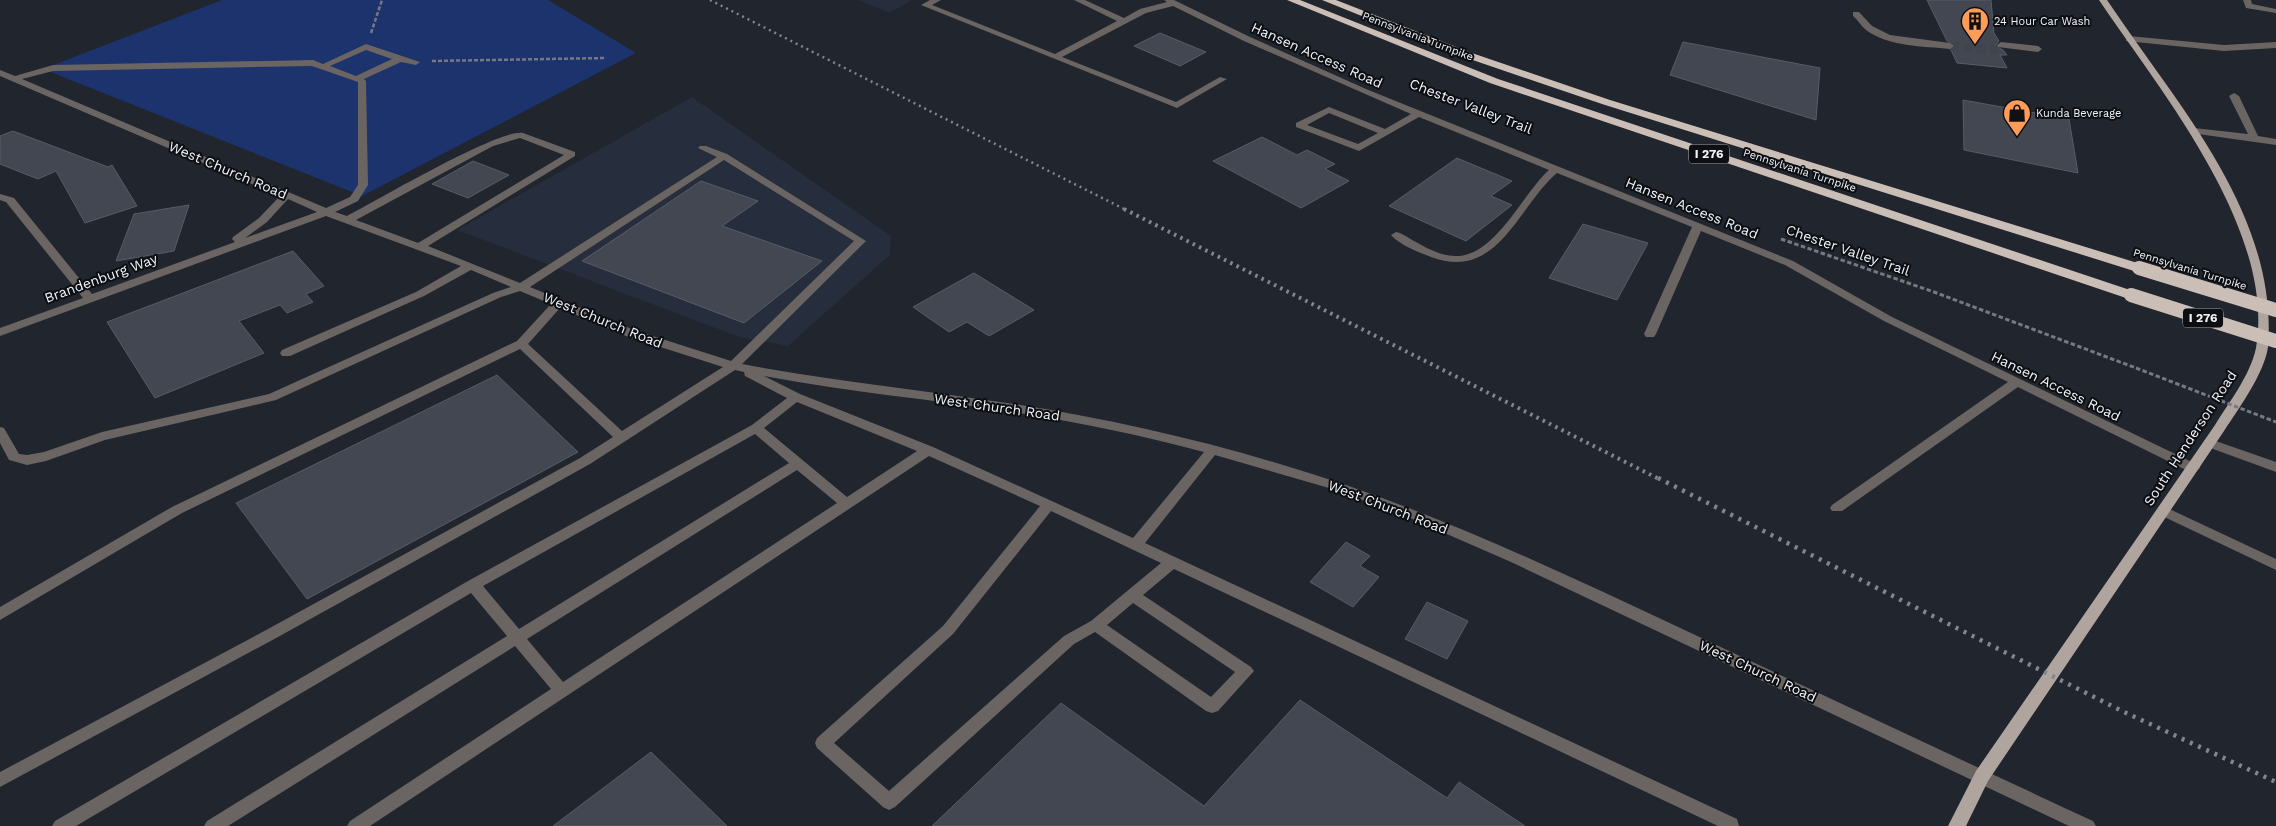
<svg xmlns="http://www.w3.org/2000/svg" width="2276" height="826" viewBox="0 0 2276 826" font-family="'Work Sans',sans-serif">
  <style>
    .built { fill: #262d3c }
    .green { fill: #1c336d }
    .building { fill: #424751; stroke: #575c67 }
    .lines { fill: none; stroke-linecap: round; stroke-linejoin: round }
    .minor-tunnel { stroke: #3f444d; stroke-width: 9; stroke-dasharray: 9 4.5; stroke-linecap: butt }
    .path-far1 { stroke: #757a82; stroke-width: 2.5; stroke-dasharray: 4 2; stroke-linecap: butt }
    .path { stroke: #757a82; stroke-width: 3; stroke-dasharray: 4.5 2.5; stroke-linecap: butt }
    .minor { fill: #6a6562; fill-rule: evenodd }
    .major { fill: #b0a59e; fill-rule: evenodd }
    .highway { fill: #cbbeb6; fill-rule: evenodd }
    .rail-far2 { stroke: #82868e; stroke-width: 2.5; stroke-dasharray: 2 4; stroke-linecap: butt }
    .rail-far1 { stroke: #82868e; stroke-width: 4; stroke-dasharray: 2.5 4.5; stroke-linecap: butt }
    .rail { stroke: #82868e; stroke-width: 4.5; stroke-dasharray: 3 6; stroke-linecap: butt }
    .path-bridge { stroke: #757a82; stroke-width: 3; stroke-dasharray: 4.5 2.5; stroke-linecap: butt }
    .highway-bridge { stroke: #cbbeb6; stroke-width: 14 }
    .labels { text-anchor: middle; stroke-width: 4; stroke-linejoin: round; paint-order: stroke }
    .far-poi-label { font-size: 11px; fill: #f1f5fb; stroke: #0c0e12; text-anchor: start }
    .far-street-label { font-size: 11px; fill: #f1f5fb; stroke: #0c0e12 }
    .shield { fill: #0c0e12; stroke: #acb0b5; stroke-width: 1 }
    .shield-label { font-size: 12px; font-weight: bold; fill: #f1f5fb }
    .street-label { font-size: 14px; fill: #f1f5fb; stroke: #0c0e12 }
  </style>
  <rect width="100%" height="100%" fill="#20252e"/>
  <path class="built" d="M858 0H912L890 13Z
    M692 97 891 236 890 255 788 346 739 337 457 230Z"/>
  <path class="green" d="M222 0H548L636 53 362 196 43 69Z"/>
  <path class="building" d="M1927 0H1991L1994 33 1999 41 1995 46 2003 50 2007 55H2000L2007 68 1957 63 1951 50 1956 46 1947 41Z
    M1160 33 1206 52 1180 66 1134 46Z
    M1683 42 1820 68 1816 120 1670 75Z
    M1963 100 2069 119 2078 173 1964 150Z
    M13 131 108 167 112 165 137 206 85 223 56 171 38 179 0 164V136Z
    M1262 137 1297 155 1307 150 1335 164 1325 169 1349 181 1301 208 1213 161Z
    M1457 158 1512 181 1491 196 1512 205 1466 241 1389 206Z
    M473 161 509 175 468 198 432 184Z
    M701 181 758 201 722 226 822 261 744 323 582 261Z
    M189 205 174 251 116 261 134 214Z
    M1583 224 1648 243 1617 300 1549 278Z
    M293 251 324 286 306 294 313 302 287 313 280 305 239 321 264 353 155 398 107 322Z
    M974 273 1034 310 989 336 967 322 949 332 913 307Z
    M497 375 578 452 307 599 236 503Z
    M1346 542 1370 556 1360 566 1379 577 1353 607 1310 582Z
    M1427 602 1468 621 1447 659 1405 639Z
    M1300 700 1447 798 1459 782 1525 826H932L1061 703 1204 806Z
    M651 752 727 826H553Z"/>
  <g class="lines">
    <path class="minor-tunnel" d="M1950 46 2004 51"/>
    <path class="path-far1" d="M371 33 382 0
      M432 61 606 58"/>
    <path class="path" d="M1781 239 1934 292 2136 368"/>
    <path class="minor" d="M930 0H941L932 5 1055 54 1117 21 1074 0H1085L1124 18 1140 9 1167 2 1164 0H1174L1250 37 1366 89 1793 261 1892 317 2198 465 2200 468 2193 473 2188 471 2018 387 1842 511H1832L1830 508 1832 505 2008 382 1884 321 1785 265 1701 231 1656 334 1654 337H1646L1644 334 1692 227 1557 173C1517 207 1498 282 1431 257 1418 252 1400 245 1391 235L1396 232 1400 233C1417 242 1436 256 1456 256 1495 257 1523 193 1549 170L1419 117 1359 151 1296 127V123L1329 107 1385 129 1411 114 1244 41 1173 6 1146 13 1062 57 1176 102 1220 77 1227 79 1177 108 921 5ZM1329 113 1378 133 1358 144 1307 125Z
      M2243 0H2251L2252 4 2276 9V13L2246 8Z
      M1853 12H1859L1872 26 1890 35 1950 43 1954 46 1950 49C1923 46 1889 47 1866 30 1861 26 1858 20 1853 16Z
      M2129 36 2224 45 2276 42V48L2224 51 2126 41V37Z
      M2001 42 2038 46 2042 49 2038 52 1998 47 1997 45Z
      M366 44 420 62 416 65 401 62 364 79 366 81 368 185 358 201 335 212 347 216C376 201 500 128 523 133L575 152V156L428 246 520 283 717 157 698 148 700 146H706L727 154 866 241 742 364C832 381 923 390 1014 404 1104 418 1193 438 1280 464 1417 504 1545 565 1674 625 1814 691 1953 756 2093 821L2096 826H2069L1511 562 1401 514 1329 488 1215 455 1145 543 1737 819 1739 826H1718L1174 569 1143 595 1251 667 1254 671 1218 711 1212 713 1206 711 1095 632 1074 644 895 807 889 810 883 807 817 748 815 743 817 738 943 626 1040 506 929 456 370 826H347L350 821 551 689 515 646 228 826H204L207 821 507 636 471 593 76 826H52L55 821 468 581 752 425 787 398 745 376 744 372 735 370 590 464 278 637 0 787V772L268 629 580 458 613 437 520 349 182 513 0 620V607L172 507 517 341 551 304 520 291 501 297 276 400 105 440 46 461 27 465 9 460 0 443V427L4 428 19 454 27 455 44 452 102 432 269 394 493 293 511 287 471 270 424 296 290 356H282L280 353 282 350 416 292 461 266 326 216 0 336V328L83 298 6 202 0 200V194L14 198 92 294 235 242 232 239 233 237 259 218 280 196 0 76V70L15 76 53 65 313 60 323 64ZM366 50 392 59 356 76 330 66ZM312 66 358 82V185L350 197 326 208 22 79 53 71ZM520 138 564 155 418 243 356 220 493 146ZM724 160 854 241 731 361 634 330 530 287ZM288 199 317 212 245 238 267 222ZM560 308 626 336 723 367 622 431 528 344ZM764 376C847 392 930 399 1013 412 1077 422 1141 435 1204 452L1133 538 933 447 800 394ZM797 402 917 451 847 497 764 428ZM755 434 789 463 519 629 483 586ZM797 470 837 503 563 682 527 639ZM1051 511 1161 563 1091 621 1064 636 889 791 834 743 953 634ZM1133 603 1235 672 1211 697 1107 625Z
      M2234 93 2239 96 2258 136 2276 139V145L2191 133 2189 131 2194 128 2248 134 2229 96Z
      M2210 439 2276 462V472L2205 446 2204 443 2205 440Z
      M2163 506 2276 559V570L2158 514 2156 511 2158 508Z"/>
    <path class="major" d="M2099 0H2107C2126 28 2146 56 2166 84 2220 160 2276 248 2268 347 2264 374 2239 408 2224 431L1988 781 1966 826H1948L1976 771 2215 425C2229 402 2250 376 2256 348 2276 230 2161 92 2099 0Z"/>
    <path class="highway" d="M1287 0H1300L1498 79 2136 292 2138 295 2136 298H2126L1490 83Z
      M1322 0H1336L1469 52 1610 100 2144 265 2146 268 2144 271H2134L1602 104 1461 56Z"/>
    <path class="rail-far2" d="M710 0 1126 210"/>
    <path class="rail-far1" d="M1124 209 1661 480"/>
    <path class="rail" d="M1658 478 2124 712 2276 782"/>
    <path class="path-bridge" d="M2136 368 2276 422"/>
    <path class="highway-bridge" d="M2139 268 2276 310
      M2131 295 2276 341"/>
  </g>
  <defs>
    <g id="building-pin" transform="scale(1.4375)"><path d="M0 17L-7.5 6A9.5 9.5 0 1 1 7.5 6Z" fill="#fe9c58" stroke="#0c0e12"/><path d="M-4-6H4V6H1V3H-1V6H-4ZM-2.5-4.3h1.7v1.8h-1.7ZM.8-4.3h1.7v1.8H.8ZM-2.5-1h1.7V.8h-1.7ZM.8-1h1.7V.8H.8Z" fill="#111"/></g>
    <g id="shop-pin" transform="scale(1.4375)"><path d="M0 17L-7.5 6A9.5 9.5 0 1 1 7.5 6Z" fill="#fe9c58" stroke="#0c0e12"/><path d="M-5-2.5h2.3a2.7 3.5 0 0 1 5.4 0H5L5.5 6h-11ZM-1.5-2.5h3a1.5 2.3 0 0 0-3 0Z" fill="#111"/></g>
  </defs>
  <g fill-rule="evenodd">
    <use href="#building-pin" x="1975" y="21"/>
    <use href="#shop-pin" x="2017" y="113"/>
  </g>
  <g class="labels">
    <g class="far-poi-label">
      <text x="1994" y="25">24 Hour Car Wash</text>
      <text x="2036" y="117">Kunda Beverage</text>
    </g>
    <g class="far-street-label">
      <text transform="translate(1418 36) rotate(21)" y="4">Pennsylvania Turnpike</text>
      <text transform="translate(1800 170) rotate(18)" y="4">Pennsylvania Turnpike</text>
      <text transform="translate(2190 269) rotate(17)" y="4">Pennsylvania Turnpike</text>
    </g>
    <g class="shield">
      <rect x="1689" y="144.5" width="40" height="19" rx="4"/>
      <rect x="2183" y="308.5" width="40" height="19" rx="4"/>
    </g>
    <g class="shield-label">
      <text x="1709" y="158">I 276</text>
      <text x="2203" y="322">I 276</text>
    </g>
    <g class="street-label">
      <text transform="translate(1317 55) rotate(24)" y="5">Hansen Access Road</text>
      <text transform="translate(1471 106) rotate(21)" y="5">Chester Valley Trail</text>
      <text transform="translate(228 170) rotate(23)" y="5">West Church Road</text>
      <text transform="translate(1692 208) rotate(22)" y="5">Hansen Access Road</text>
      <text transform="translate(1848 250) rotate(19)" y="5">Chester Valley Trail</text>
      <text transform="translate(101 278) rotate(-20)" y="5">Brandenburg Way</text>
      <text transform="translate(603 320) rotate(22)" y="5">West Church Road</text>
      <text transform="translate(2056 386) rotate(26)" y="5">Hansen Access Road</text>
      <text transform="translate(997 407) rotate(8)" y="5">West Church Road</text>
      <text transform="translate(2190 438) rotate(-57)" y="5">South Henderson Road</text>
      <text transform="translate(1388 507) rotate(21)" y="5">West Church Road</text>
      <text transform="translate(1758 671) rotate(25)" y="5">West Church Road</text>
    </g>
  </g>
</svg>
